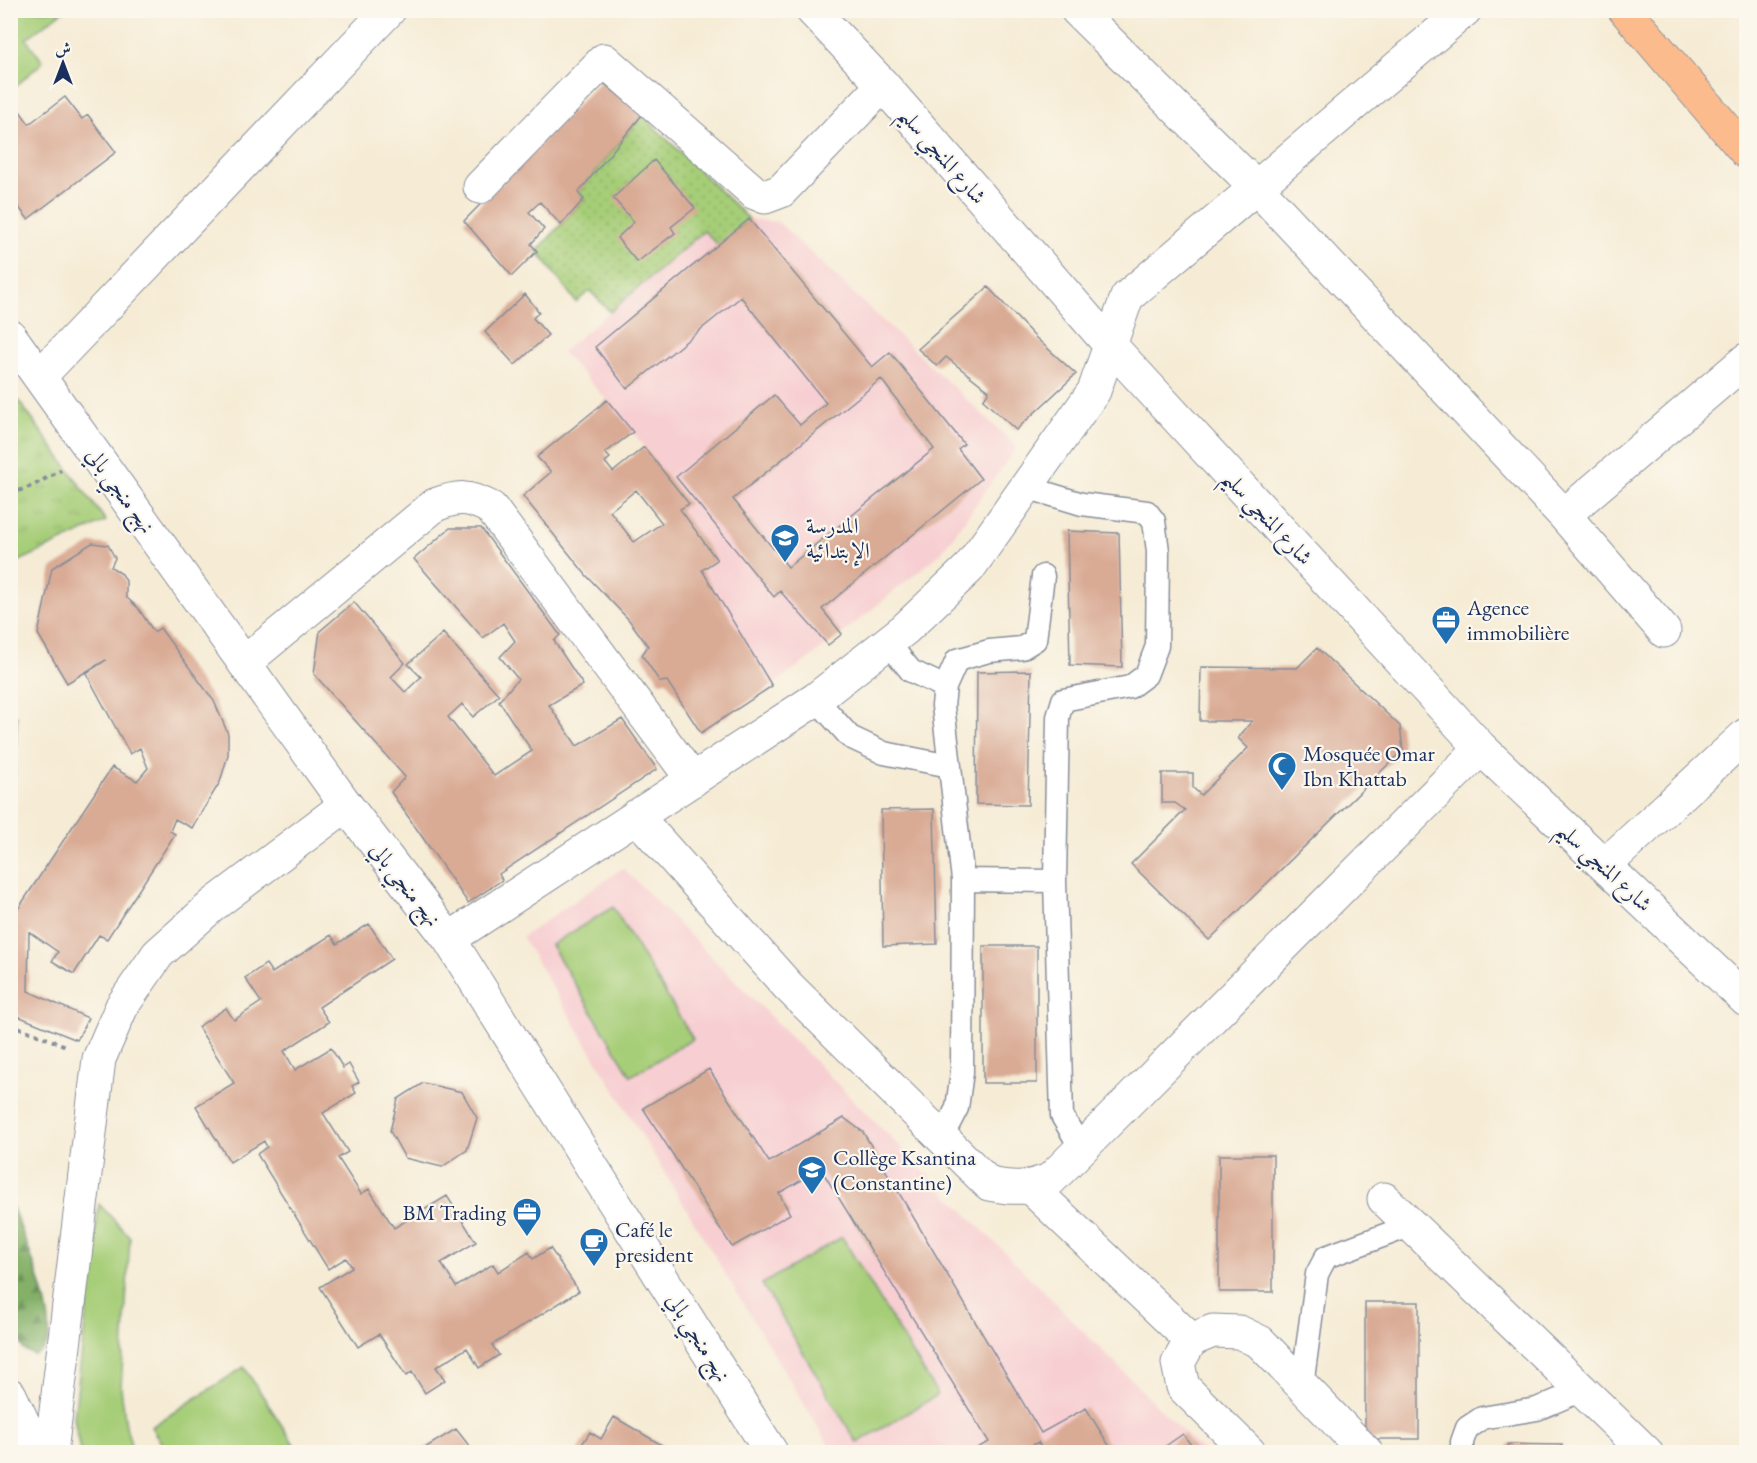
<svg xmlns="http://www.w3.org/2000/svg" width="1757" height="1463" viewBox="0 0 1757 1463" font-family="'EB Garamond',Amiri,serif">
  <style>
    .built { fill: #f7cfd2 }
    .grass { fill: #a6cd77; stroke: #607e6a; stroke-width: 1.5 }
    .forest { fill: url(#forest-firs); stroke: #507063; stroke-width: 1.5 }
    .park { fill: url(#park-tufts); stroke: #607e6a; stroke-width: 1.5 }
    .garden { fill: url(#garden-dots); stroke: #607e6a; stroke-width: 1.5 }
    .building { fill: #d9aa94; fill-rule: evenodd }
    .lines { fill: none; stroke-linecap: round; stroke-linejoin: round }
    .lane-casing { stroke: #888e9a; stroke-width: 25 }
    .street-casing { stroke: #888e9a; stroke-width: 35 }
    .primary-casing { stroke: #888e9a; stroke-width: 35 }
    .path { stroke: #888e9a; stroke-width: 4; stroke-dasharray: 4.5 4.5; stroke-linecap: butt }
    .lane { stroke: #fff; stroke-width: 22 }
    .street { stroke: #fff; stroke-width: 33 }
    .primary { stroke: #fbbb8d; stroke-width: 33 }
    .labels { text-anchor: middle; stroke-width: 4.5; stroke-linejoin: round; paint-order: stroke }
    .street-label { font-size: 22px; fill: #1b2f5e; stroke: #fbf7ec }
    .poi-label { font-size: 22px; fill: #1b2f5e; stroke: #fbf7ec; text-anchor: start }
  </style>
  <defs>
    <pattern id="forest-firs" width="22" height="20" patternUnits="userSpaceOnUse" patternTransform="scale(1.5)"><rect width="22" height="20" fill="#84b068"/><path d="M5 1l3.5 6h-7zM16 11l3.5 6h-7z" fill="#6b9059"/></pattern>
    <pattern id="park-tufts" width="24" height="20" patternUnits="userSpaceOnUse" patternTransform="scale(1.5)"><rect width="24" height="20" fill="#a6cd77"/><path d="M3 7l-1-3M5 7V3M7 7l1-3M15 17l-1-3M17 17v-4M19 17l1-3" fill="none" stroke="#8eb069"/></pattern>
    <pattern id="garden-dots" width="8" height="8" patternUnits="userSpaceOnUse" patternTransform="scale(1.5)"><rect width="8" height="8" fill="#a6cd77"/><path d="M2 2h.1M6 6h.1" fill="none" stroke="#8eb069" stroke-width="1.8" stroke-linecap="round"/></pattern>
  </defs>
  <rect width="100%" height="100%" fill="#fbf7ec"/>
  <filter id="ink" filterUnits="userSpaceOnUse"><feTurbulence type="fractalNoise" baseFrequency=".0167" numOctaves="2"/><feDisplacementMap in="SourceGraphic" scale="12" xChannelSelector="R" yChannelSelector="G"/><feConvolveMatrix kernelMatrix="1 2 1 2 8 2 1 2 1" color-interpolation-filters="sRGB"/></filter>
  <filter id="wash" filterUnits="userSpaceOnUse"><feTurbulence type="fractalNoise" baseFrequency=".008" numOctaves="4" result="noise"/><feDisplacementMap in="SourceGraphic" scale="24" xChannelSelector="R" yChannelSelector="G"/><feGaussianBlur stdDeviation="1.35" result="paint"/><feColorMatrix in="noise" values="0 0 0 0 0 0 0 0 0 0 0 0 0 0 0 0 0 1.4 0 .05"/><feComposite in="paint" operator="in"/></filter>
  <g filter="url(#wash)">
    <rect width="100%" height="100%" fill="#f6ecd6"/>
    <path class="built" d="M749 219 778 222 1017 447 941 553 842 634 772 686 702 570 717 560 680 509 689 503 607 400 562 352 705 231 718 245Z
      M623 868 1203 1452H833L522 937Z"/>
    <path class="grass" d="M11 10 63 11 26 39 43 62 11 90Z
      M613 907 693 1039 631 1076 551 945Z
      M99 1204 130 1237 121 1388 126 1426 133 1452H80L74 1418Z
      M842 1237 938 1395 857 1443 762 1284Z
      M244 1367 299 1452H167L151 1427Z"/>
    <path class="forest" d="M10 1200C22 1234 52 1301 49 1334 48 1345 43 1352 34 1355L24 1350 11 1321Z"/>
    <path class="park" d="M11 390 106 521 11 565H10Z
      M11 713 17 717 11 846Z"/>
    <path class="garden" d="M642 115 749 219 718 245 704 231 610 312 590 291 576 302 537 251 584 199 578 193Z"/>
    <g id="blocks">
      <path class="building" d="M601 81 642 115 578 193 584 199 561 225 540 202 529 212 544 229 531 244 537 251 512 276 464 221Z
        M65 97 82 119 88 115 116 152 28 219 10 196V111L17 107 29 124Z
        M654 160 695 208 671 227 675 233 637 262 617 238 634 222 613 198Z
        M749 219 872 367 890 352 964 444 958 449 981 479 822 609 842 634 828 645 780 591 774 597 676 477 774 395 800 425 826 403 741 297 627 389 595 347ZM881 379 934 449 788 567 733 499Z
        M988 287 1035 337 1076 374 1016 430 983 400 989 391 946 357 937 366 918 349Z
        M525 294 539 312 533 318 548 335 515 365 485 332Z
        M607 400 633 432 605 453 610 458 605 462 613 472 644 447 689 504 680 509 717 560 702 570 772 686 701 733 667 681 660 682 642 655 648 646 629 620 586 575 523 496 551 472 537 457ZM636 490 662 523 634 542 610 511Z
        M450 528H481L560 635 554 641 583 685 549 705 577 746 622 719 657 769 499 874 502 880 468 903 391 792 405 777 314 674 320 631 354 602 405 663 391 677 405 692 421 677 408 664 443 633 499 695 473 717 462 704 448 717 494 776 532 751 499 701 518 679 500 657 515 641 503 623 483 638 414 559Z
        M1067 531 1119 533 1122 667 1070 665Z
        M92 543 108 545 115 558 111 567 122 574 126 581V597L138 608 154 632 160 628 214 701 228 734V755L220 782 192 828 175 819 170 831 175 834 107 939 99 935 74 974 52 961 58 952 29 932 28 991 88 1018 77 1040 10 1013V921L112 767 137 781 148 768 140 748 130 754 86 673 106 660 67 683 38 634 52 568Z
        M1317 648 1400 726 1403 750 1209 940 1131 864 1185 810 1175 803H1162V773H1193V788L1201 795 1248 748 1238 738 1252 721H1200L1201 667 1297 668Z
        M1031 671 1028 805 976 804 977 672Z
        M934 809 937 944 883 946 881 810Z
        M369 924 392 959 319 1007 329 1022 284 1051 295 1070 331 1048 343 1068 349 1064 359 1082 352 1086 356 1093 323 1113 348 1152 338 1158 361 1194 369 1189 394 1228 447 1196 476 1242 441 1263 456 1287 493 1264 498 1272 529 1252 533 1259 550 1248 579 1291 492 1345 499 1355 479 1368 467 1348 436 1367 445 1380 425 1393 412 1372 406 1376 379 1334 358 1347 320 1287 352 1267 346 1258 328 1269 257 1154 267 1147 264 1141 230 1162 196 1106 234 1083 198 1027 226 1008 234 1020 261 1002 245 978 266 964 272 973 331 935 337 944Z
        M983 946H1037V1083H983Z
        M709 1069 769 1162 844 1118 863 1132 1041 1433 1086 1408 1113 1452H1044L1038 1442 1020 1452H969L989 1442 821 1169 779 1193 790 1214 732 1247 643 1108Z
        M423 1083 462 1092 477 1118 467 1150 442 1167 405 1158 390 1131 398 1099Z
        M1219 1155H1273V1292H1219Z
        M1365 1302H1419V1439H1365Z
        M614 1417 672 1451 671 1452H577L590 1432 601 1439Z
        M456 1429 474 1452H418Z
        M1183 1434 1196 1452H1157Z
        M1508 1444 1562 1445V1452H1508Z"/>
    </g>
  </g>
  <g filter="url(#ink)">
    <use href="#blocks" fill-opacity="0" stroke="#888e9a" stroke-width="1.5"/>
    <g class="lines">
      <g class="lane-casing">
        <path id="lane" d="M1026 487 1082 504 1147 512 1154 521 1158 551 1157 646 1146 675 1130 687 1063 700 1058 717 1055 881 1062 1116 1081 1148
          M888 643 911 671 945 687
          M816 699 850 737 884 753 950 766
          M963 880 943 706 945 687 957 660 989 651 1022 648 1035 640 1043 576
          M942 1137 957 1108 962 1072 963 880 1055 881
          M1302 1386 1317 1274 1326 1257 1412 1225
          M1462 1452V1442L1467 1428 1482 1418 1537 1409 1582 1390"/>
      </g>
      <g class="street-casing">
        <path id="street" d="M812 10 883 85 1110 345 1481 748 1746 1000
          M1077 10 1256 187 1564 515 1664 631
          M480 187 604 60 755 193 765 197 781 191 883 85
          M10 336 346 805 449 939 771 1452
          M40 376 389 10
          M1564 515 1746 360
          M244 663 435 505C459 496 468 496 491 508L693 780
          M636 816 788 986 989 1184C1014 1189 1026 1189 1050 1180L1481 748
          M1605 865 1746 735
          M449 939 816 699 905 629 969 568 1094 391 1127 297 1465 10
          M1030 1187 1191 1340
          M1384 1199 1646 1452
          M10 1395 37 1452
          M51 1452 99 1059 122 1006 158 954 213 905 346 805
          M1249 1452 1183 1387 1178 1363 1191 1340 1213 1331 1239 1332 1260 1342 1366 1452"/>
      </g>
      <g class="primary-casing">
        <path id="primary" d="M1625 10 1746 152"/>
      </g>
      <path class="path" d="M10 494 32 486 61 470
        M10 1024 66 1046"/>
      <use href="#lane" class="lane"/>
      <use href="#street" class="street"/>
      <use href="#primary" class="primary"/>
    </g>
  </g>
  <defs>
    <g id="school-pin" transform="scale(1.5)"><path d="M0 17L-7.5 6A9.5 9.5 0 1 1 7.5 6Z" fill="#1f6fb2" stroke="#fbf7ec"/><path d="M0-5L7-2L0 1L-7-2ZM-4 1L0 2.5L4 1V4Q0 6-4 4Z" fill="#fff"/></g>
    <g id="office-pin" transform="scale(1.5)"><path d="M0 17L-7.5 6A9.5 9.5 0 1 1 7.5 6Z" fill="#1f6fb2" stroke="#fbf7ec"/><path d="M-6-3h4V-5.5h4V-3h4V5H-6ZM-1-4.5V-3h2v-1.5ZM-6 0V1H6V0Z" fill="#fff"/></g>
    <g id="mosque-pin" transform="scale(1.5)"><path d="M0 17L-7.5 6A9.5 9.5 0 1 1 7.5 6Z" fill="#1f6fb2" stroke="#fbf7ec"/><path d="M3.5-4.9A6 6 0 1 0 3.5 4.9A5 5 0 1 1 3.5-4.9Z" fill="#fff"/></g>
    <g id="university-pin" transform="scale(1.5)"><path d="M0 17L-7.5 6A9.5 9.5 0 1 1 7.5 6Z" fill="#1f6fb2" stroke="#fbf7ec"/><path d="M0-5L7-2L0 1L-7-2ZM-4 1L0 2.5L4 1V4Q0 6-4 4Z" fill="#fff"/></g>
    <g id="cafe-pin" transform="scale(1.5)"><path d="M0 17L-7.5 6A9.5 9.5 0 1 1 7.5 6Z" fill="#1f6fb2" stroke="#fbf7ec"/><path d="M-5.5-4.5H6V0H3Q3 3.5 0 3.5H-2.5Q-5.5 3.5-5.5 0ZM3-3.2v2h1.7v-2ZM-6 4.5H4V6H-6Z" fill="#fff"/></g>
  </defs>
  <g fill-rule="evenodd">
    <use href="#school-pin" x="785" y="538"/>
    <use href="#office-pin" x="1446" y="620"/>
    <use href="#mosque-pin" x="1282" y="766"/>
    <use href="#university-pin" x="812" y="1170"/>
    <use href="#office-pin" x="527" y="1212"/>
    <use href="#cafe-pin" x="594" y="1242"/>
  </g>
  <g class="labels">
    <g class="street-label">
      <text transform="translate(943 155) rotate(49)" y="8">شارع المنجي سليم</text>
      <text transform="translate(121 490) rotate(54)" y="8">نهج منجي بالي</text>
      <text transform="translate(1268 517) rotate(47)" y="8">شارع المنجي سليم</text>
      <text transform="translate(1605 866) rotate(43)" y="8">شارع المنجي سليم</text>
      <text transform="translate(406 884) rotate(52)" y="8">نهج منجي بالي</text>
      <text transform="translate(699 1337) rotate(58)" y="8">نهج منجي بالي</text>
    </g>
    <g class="poi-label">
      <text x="806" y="533">المدرسة<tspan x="806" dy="25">الإبتدائية</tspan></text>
      <text x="1467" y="615">Agence<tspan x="1467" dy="25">immobilière</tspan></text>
      <text x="1303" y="761">Mosquée Omar<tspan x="1303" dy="25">Ibn Khattab</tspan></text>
      <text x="833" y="1165">Collège Ksantina<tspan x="833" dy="25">(Constantine)</tspan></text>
      <text x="506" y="1220" text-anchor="end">BM Trading</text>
      <text x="615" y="1237">Café le<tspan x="615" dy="25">president</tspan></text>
    </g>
  </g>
  <rect width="1757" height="1463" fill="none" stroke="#fbf7ec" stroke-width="36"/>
  <g transform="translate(63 63)" stroke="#fbf7ec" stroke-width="4.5" paint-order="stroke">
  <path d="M0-4.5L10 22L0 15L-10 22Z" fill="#1b2f5e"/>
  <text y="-9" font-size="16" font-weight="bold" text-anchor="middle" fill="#1b2f5e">ش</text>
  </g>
</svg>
